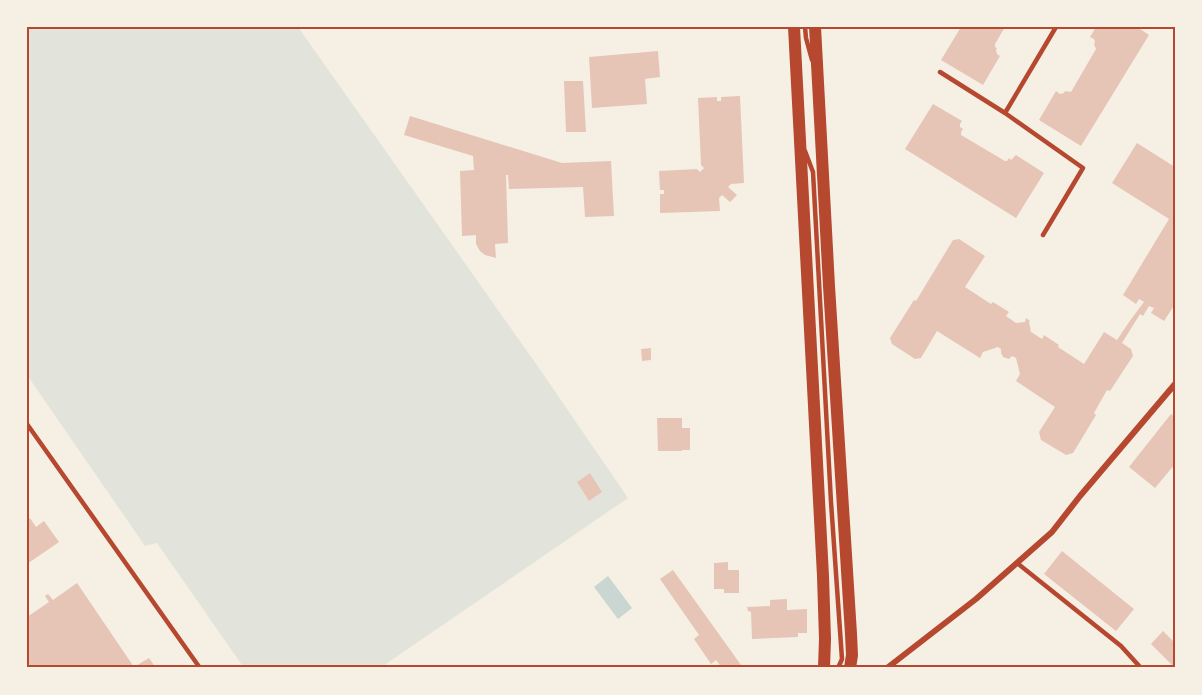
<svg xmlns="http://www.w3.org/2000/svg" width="1202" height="695" viewBox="0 0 1202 695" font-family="'Zilla Slab',serif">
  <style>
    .green { fill: #e2e4dc }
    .water { fill: #c9d6d2 }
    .building { fill: #e6c5b7 }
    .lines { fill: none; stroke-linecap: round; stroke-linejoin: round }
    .service { stroke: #b5482f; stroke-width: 4.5 }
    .minor { stroke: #b5482f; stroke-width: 6 }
    .secondary { stroke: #b5482f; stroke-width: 12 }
    .neatline { fill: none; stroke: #b5482f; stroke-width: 2 }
  </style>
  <rect width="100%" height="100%" fill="#f6efe4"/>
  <path class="green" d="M27 27H298L539 368 628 498 380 668H244L157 543 145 546 27 375Z"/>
  <path class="water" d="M608 576 632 608 618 619 594 587Z"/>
  <path class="building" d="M961 27H1005L995 44V47L997 48 996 50 997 54 1000 56 983 85 941 60Z
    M1096 27H1137L1149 35 1081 146 1039 120 1056 91 1060 94 1064 93 1065 91 1071 92 1096 49 1094 44 1095 42 1094 39 1090 37Z
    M658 51 660 77 645 79 647 104 592 108 589 57Z
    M564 81H583L586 132H566Z
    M740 96 744 183 731 184 728 187 737 195 730 202 722 195 719 198 720 211 660 213V194H664V190H660L659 171 697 169 700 172 704 168 701 165 698 98 717 97V101H721V97Z
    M933 104 962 121 960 124V127L963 129 961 132V135L1005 161H1007L1009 158 1011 160 1016 155 1044 173 1016 218 905 149Z
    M410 116 562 163 611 161 614 216 585 217 583 187 509 189 508 175H506L508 243 495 244 496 258 485 255 480 251 476 244V235L462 236 460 171 474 170 473 156 404 135Z
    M1137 143 1175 167V304L1164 321 1151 313 1154 308 1149 306 1143 316 1140 314 1122 343 1131 349 1133 356 1110 391 1107 390 1094 413 1096 415 1073 453 1066 455 1041 440 1039 432 1055 407 1016 381 1020 374 1016 358 1012 356 1009 359 1003 357 1001 353V349L998 347 983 352 980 358 937 331 921 358 915 359 892 344 890 338 914 300 916 301 953 240 959 239 985 256 965 287 991 304 993 302 1009 312 1006 316 1016 323 1025 322 1026 318 1030 321 1029 322 1031 332 1042 339 1044 335 1059 345 1058 347 1084 364 1104 332 1117 340 1129 322 1144 302 1139 299 1136 304 1123 295 1169 219 1112 183Z
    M651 348V360L642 361 641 349Z
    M1171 414 1175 417V464L1155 488 1129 467Z
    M657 418H682V428H690V450H682V451H658Z
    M590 473 602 492 589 501 577 482Z
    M30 518 36 527 44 521 59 542 27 564V520Z
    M1062 551 1134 609 1116 631 1044 574Z
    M728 562V570H739V593H724V589H714V563Z
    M673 570 741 665 736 668H722L716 660 711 664 694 639 699 635 660 579Z
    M77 583 134 667 149 658 156 668H27V617L49 602 45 596 48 594 53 600Z
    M787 599V610L807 609V633H798V637L752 639 751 612 748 611 747 607 770 606V600Z
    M1163 631 1175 643V668L1151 644Z"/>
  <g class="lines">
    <path class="service" d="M805 27 806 38 812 60
      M940 72 1005 113 1083 168 1043 235
      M1005 113 1056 27
      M805 151 813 172 831 502 842 659 838 668
      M27 424 200 668
      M1017 563 1121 646 1141 668"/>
    <path class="minor" d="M887 668 976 599 1052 532 1080 496 1175 384"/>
    <path class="secondary" d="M794 27 823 576 825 639 824 668
      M815 27 829 286 851 634 852 655 850 668"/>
  </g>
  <rect width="1202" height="695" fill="none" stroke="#f6efe4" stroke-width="57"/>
  <rect x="28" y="28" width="1146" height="638" class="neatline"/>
</svg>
